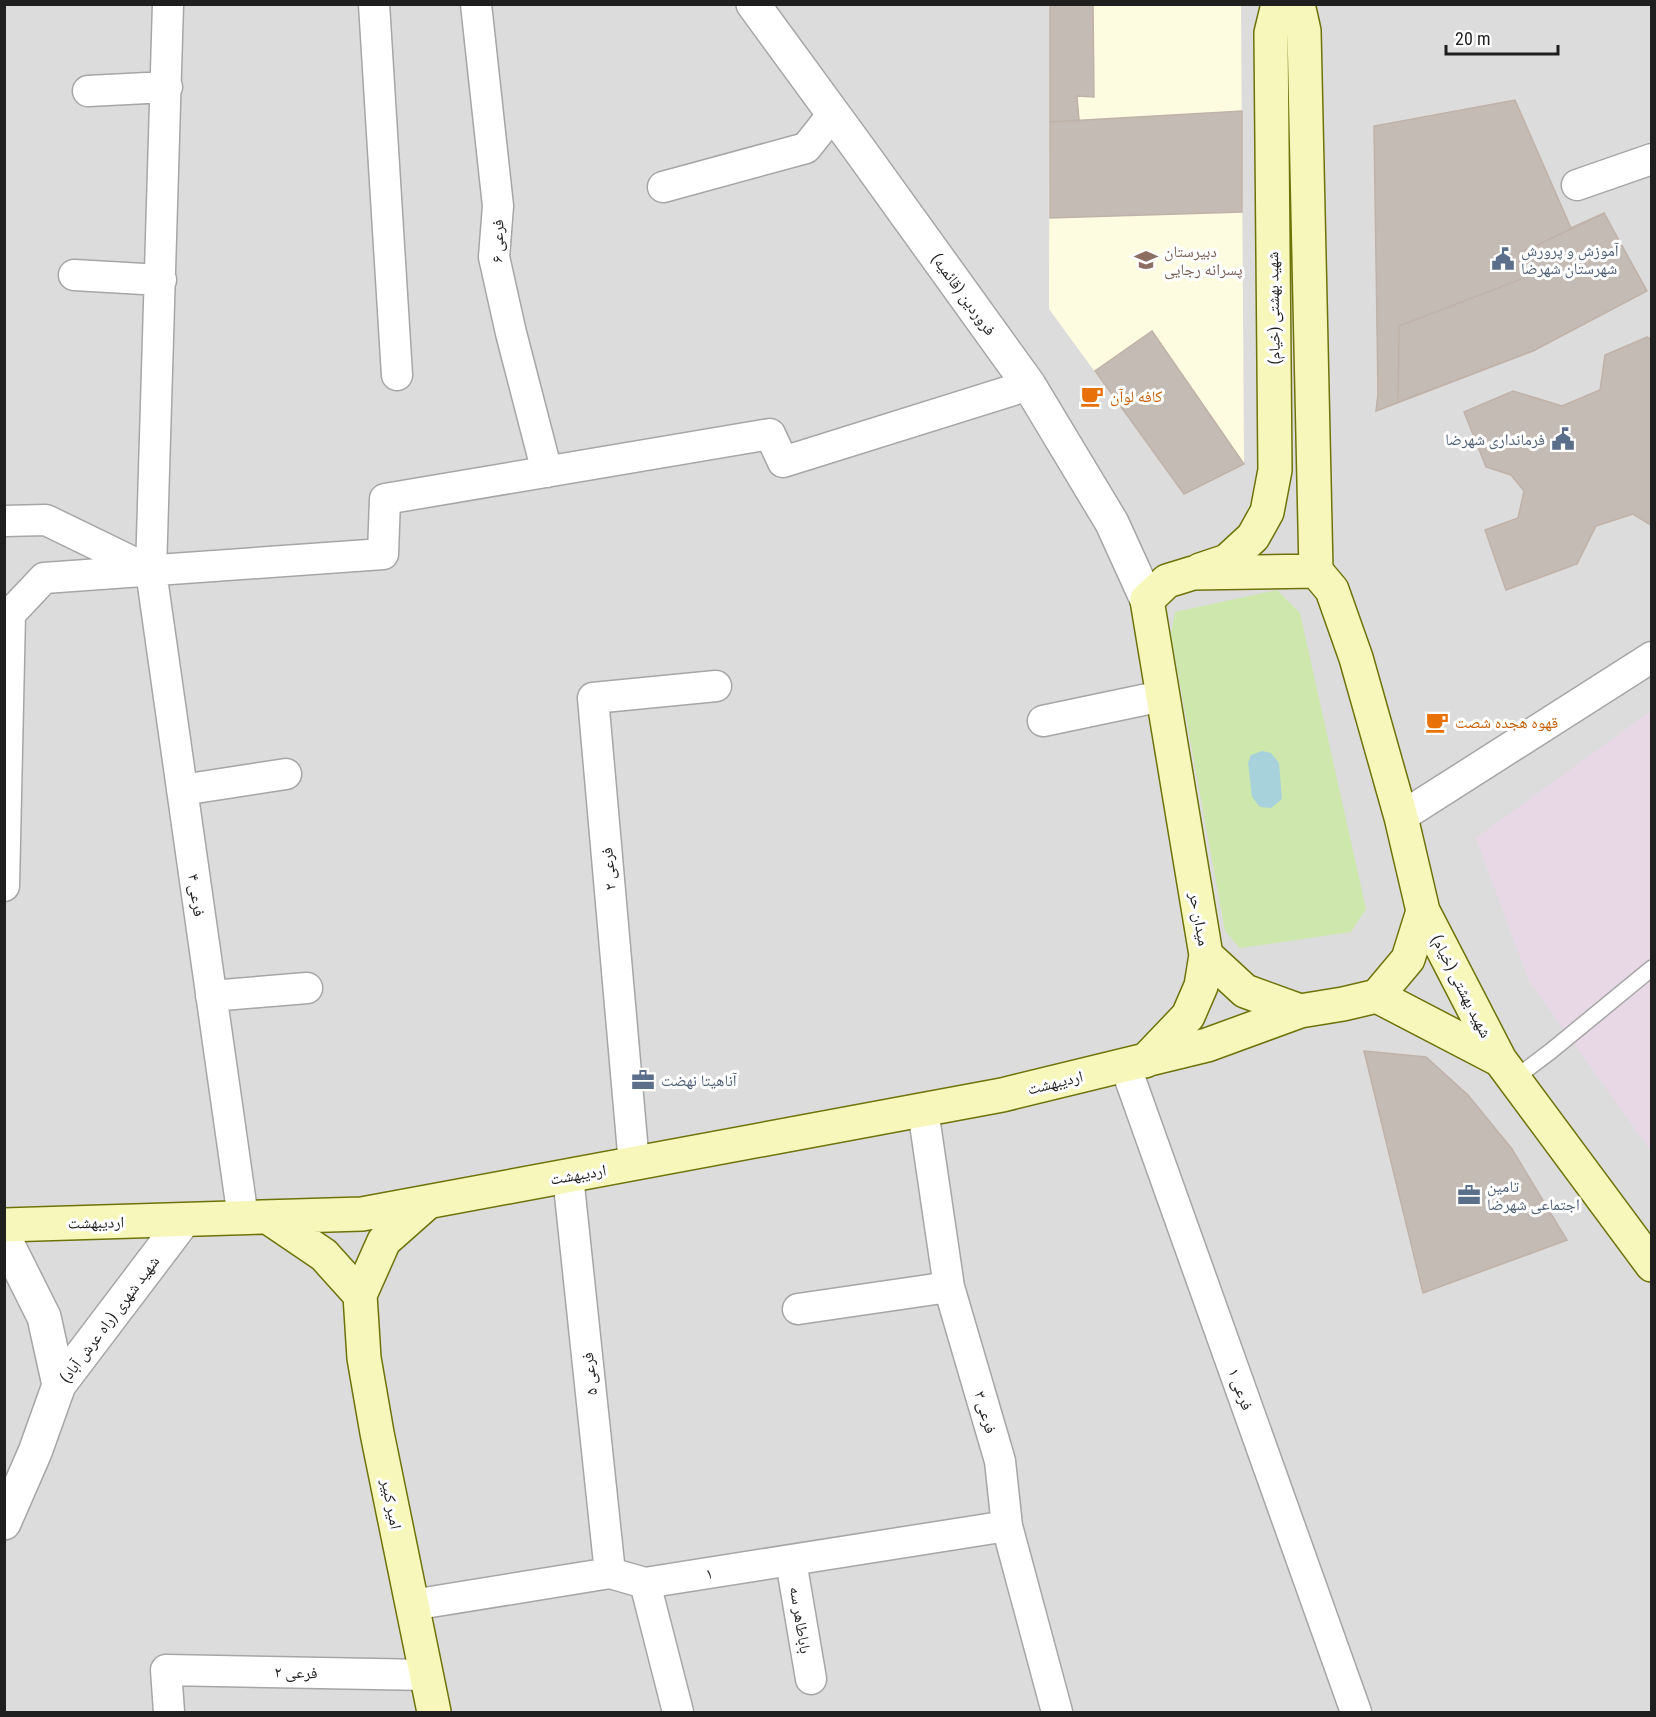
<svg xmlns="http://www.w3.org/2000/svg" width="1656" height="1717" viewBox="0 0 1656 1717" font-family="'Roboto Condensed','Noto Naskh Arabic',sans-serif">
  <style>
    .residential { fill: #dddcdc }
    .industrial { fill: #e8d8e6 }
    .education { fill: #fefce0 }
    .grass { fill: #cde7ad }
    .water { fill: #a8d2db }
    .building { fill: #c4bbb5; stroke: #c0b2a8; stroke-width: 1.5 }
    .lines { fill: none; stroke-linecap: round; stroke-linejoin: round }
    .service-casing { stroke: #a6a6a6; stroke-width: 18 }
    .minor-casing { stroke: #a6a6a6; stroke-width: 33 }
    .tertiary-casing { stroke: #a6a6a6; stroke-width: 36 }
    .secondary-casing { stroke: #6d7309; stroke-width: 36 }
    .service { stroke: #fff; stroke-width: 15 }
    .minor { stroke: #fff; stroke-width: 30 }
    .tertiary { stroke: #fff; stroke-width: 33 }
    .secondary { stroke: #f7f7bc; stroke-width: 33 }
    .labels { text-anchor: middle; stroke-width: 6; stroke-linejoin: round; paint-order: stroke }
    .street-label { font-size: 16px; fill: #1f1f1f; stroke: #fff }
    .service-label { font-size: 16px; fill: #4e5e75; stroke: #fff; text-anchor: start }
    .education-label { font-size: 16px; fill: #785e54; stroke: #fff; text-anchor: start }
    .food-label { font-size: 16px; fill: #c56008; stroke: #fff; text-anchor: start }
  </style>
  <rect width="100%" height="100%" fill="#efece6"/>
  <path class="residential" d="M5 5H1651V1712H5Z"/>
  <path class="industrial" d="M1651 711V1151L1529 981 1476 838Z"/>
  <path class="education" d="M1050 5H1241L1244 464 1184 494 1049 309Z"/>
  <path class="grass" d="M1277 590 1300 613 1366 909 1351 932 1240 948 1225 931 1171 635 1175 612Z"/>
  <path class="water" d="M1262 751 1271 753 1279 763 1282 799 1271 808 1260 807 1252 797 1248 763 1251 755Z"/>
  <path class="building" d="M1050 4H1093L1094 97 1077 96 1079 120 1050 122Z
    M1515 100 1571 228 1604 213 1647 291 1533 351 1376 411 1378 394 1374 126Z
    M1242 111V212L1050 218V122Z
    M1604 213 1647 291 1533 351 1398 402 1399 326 1532 275 1525 251Z
    M1152 331 1244 464 1184 494 1095 371Z
    M1647 337 1652 340V526L1633 514 1596 526 1577 564 1506 590 1485 530 1518 518 1524 491 1511 475 1486 467 1464 412 1513 391 1562 406 1600 390 1605 355Z
    M1364 1051 1426 1057 1468 1095 1512 1149 1567 1240 1423 1293Z"/>
  <g class="lines">
    <g class="service-casing">
      <path id="service" d="M1514 1079 1551 1051 1652 968"/>
    </g>
    <g class="minor-casing">
      <path id="minor" d="M168 4 151 571 243 1218
        M374 4 397 375
        M476 4 498 206 494 257 511 333 547 472
        M88 91 167 87
        M1577 185 1652 159
        M663 187 806 148 833 114
        M74 275 161 280
        M4 521 46 520 149 570
        M1043 721 1162 696
        M182 790 286 774
        M1401 817 1652 657
        M4 886 10 614 44 578 383 554 385 499 770 434 783 462 1029 385
        M211 996 307 988
        M1125 1065 1356 1712
        M923 1110 949 1287 1000 1461 1007 1526 1057 1712
        M634 1164 593 698 716 686
        M568 1176 610 1573
        M798 1309 949 1287
        M791 1561 811 1679
        M645 1583 678 1712
        M412 1605 610 1573 645 1583 1007 1526
        M169 1712 166 1670 427 1675"/>
    </g>
    <g class="tertiary-casing">
      <path id="tertiary" d="M753 4 859 149 1029 385 1112 523 1147 600
        M4 1237 44 1317 59 1385
        M4 1523 35 1452 59 1385 184 1220"/>
    </g>
    <g class="secondary-casing">
      <path id="secondary" d="M1298 4 1304 31 1316 571
        M1200 570 1227 561 1253 537 1267 512 1275 470 1271 33 1278 4
        M1316 571 1332 590 1356 658 1401 817 1423 911 1408 959 1377 996 1343 1004 1300 1011 1245 991 1206 955 1147 600 1167 581 1193 573Z
        M1423 911 1500 1060 1652 1265
        M1377 996 1500 1060
        M1145 1061 1188 1016 1201 986 1206 955
        M268 1217 324 1255 360 1295 384 1241 428 1202
        M4 1225 362 1214 1002 1095 1207 1045 1300 1011
        M360 1295 364 1358 377 1433 434 1712"/>
    </g>
    <use href="#service" class="service"/>
    <use href="#minor" class="minor"/>
    <use href="#tertiary" class="tertiary"/>
    <use href="#secondary" class="secondary"/>
  </g>
  <defs>
    <g id="civic-bare" transform="scale(1.8)"><path d="M-.6-6.5H3V-4.5H.6V-3L4-1V1h2V6H-6V1h2V-1L-.6-3ZM-1.2 2.5V6h2.4V2.5Z" fill="#5c6f8a" stroke="#fff" stroke-width="2.5" paint-order="stroke"/></g>
    <g id="school-bare" transform="scale(1.8)"><path d="M0-5L7-2L0 1L-7-2ZM-4 1L0 2.5L4 1V4Q0 6-4 4Z" fill="#8d6e63" stroke="#fff" stroke-width="2.5" paint-order="stroke"/></g>
    <g id="cafe-bare" transform="scale(1.8)"><path d="M-5.5-4.5H6V0H3Q3 3.5 0 3.5H-2.5Q-5.5 3.5-5.5 0ZM3-3.2v2h1.7v-2ZM-6 4.5H4V6H-6Z" fill="#e8710a" stroke="#fff" stroke-width="2.5" paint-order="stroke"/></g>
    <g id="office-bare" transform="scale(1.8)"><path d="M-6-3h4V-5.5h4V-3h4V5H-6ZM-1-4.5V-3h2v-1.5ZM-6 0V1H6V0Z" fill="#5c6f8a" stroke="#fff" stroke-width="2.5" paint-order="stroke"/></g>
  </defs>
  <g fill-rule="evenodd">
    <use href="#civic-bare" x="1503" y="259"/>
    <use href="#school-bare" x="1146" y="260"/>
    <use href="#cafe-bare" x="1092" y="396"/>
    <use href="#civic-bare" x="1563" y="439"/>
    <use href="#cafe-bare" x="1437" y="722"/>
    <use href="#office-bare" x="643" y="1080"/>
    <use href="#office-bare" x="1469" y="1195"/>
  </g>
  <g class="labels">
    <g class="street-label">
      <text transform="translate(497 241) rotate(-89)" y="6">فرعی ۶</text>
      <text transform="translate(964 294) rotate(54)" y="6">فروردین (قائمیه)</text>
      <text transform="translate(1273 308) rotate(-91)" y="6">شهید بهشتی (خیام)</text>
      <text transform="translate(608 869) rotate(-95)" y="6">فرعی ۲</text>
      <text transform="translate(197 895) rotate(82)" y="6">فرعی ۴</text>
      <text transform="translate(1200 919) rotate(80)" y="6">میدان حر</text>
      <text transform="translate(1462 986) rotate(63)" y="6">شهید بهشتی (خیام)</text>
      <text transform="translate(1055 1082) rotate(-14)" y="6">اردیبهشت</text>
      <text transform="translate(578 1174) rotate(-10)" y="6">اردیبهشت</text>
      <text transform="translate(96 1222) rotate(-1)" y="6">اردیبهشت</text>
      <text transform="translate(109 1319) rotate(-53)" y="6">شهید شهری (راه عرش آباد)</text>
      <text transform="translate(589 1374) rotate(-96)" y="6">فرعی ۵</text>
      <text transform="translate(1241 1389) rotate(70)" y="6">فرعی ۱</text>
      <text transform="translate(986 1412) rotate(74)" y="6">فرعی ۳</text>
      <text transform="translate(392 1504) rotate(79)" y="6">امیر کبیر</text>
      <text transform="translate(709 1573) rotate(-9)" y="6">۱</text>
      <text transform="translate(801 1620) rotate(81)" y="6">باباطاهر سه</text>
      <text transform="translate(296 1672) rotate(1)" y="6">فرعی ۲</text>
    </g>
    <g class="service-label">
      <text x="1521" y="256">آموزش و پرورش<tspan x="1521" dy="18">شهرستان شهرضا</tspan></text>
      <text x="1545" y="445" text-anchor="end">فرمانداری شهرضا</text>
      <text x="661" y="1086">آناهیتا نهضت</text>
      <text x="1487" y="1192">تامین<tspan x="1487" dy="18">اجتماعی شهرضا</tspan></text>
    </g>
    <g class="education-label">
      <text x="1164" y="257">دبیرستان<tspan x="1164" dy="18">پسرانه رجایی</tspan></text>
    </g>
    <g class="food-label">
      <text x="1110" y="402">کافه لوآن</text>
      <text x="1455" y="728">قهوه هجده شصت</text>
    </g>
  </g>
  <rect width="1656" height="1717" fill="none" stroke="#1f1f1f" stroke-width="12"/>
  <path d="M1446 45v9h112v-9" fill="none" stroke="#1f1f1f" stroke-width="3"/>
  <text x="1455" y="45" font-size="18" fill="#1f1f1f" stroke="#ffffff" stroke-width="4.5" paint-order="stroke">20 m</text>
</svg>
